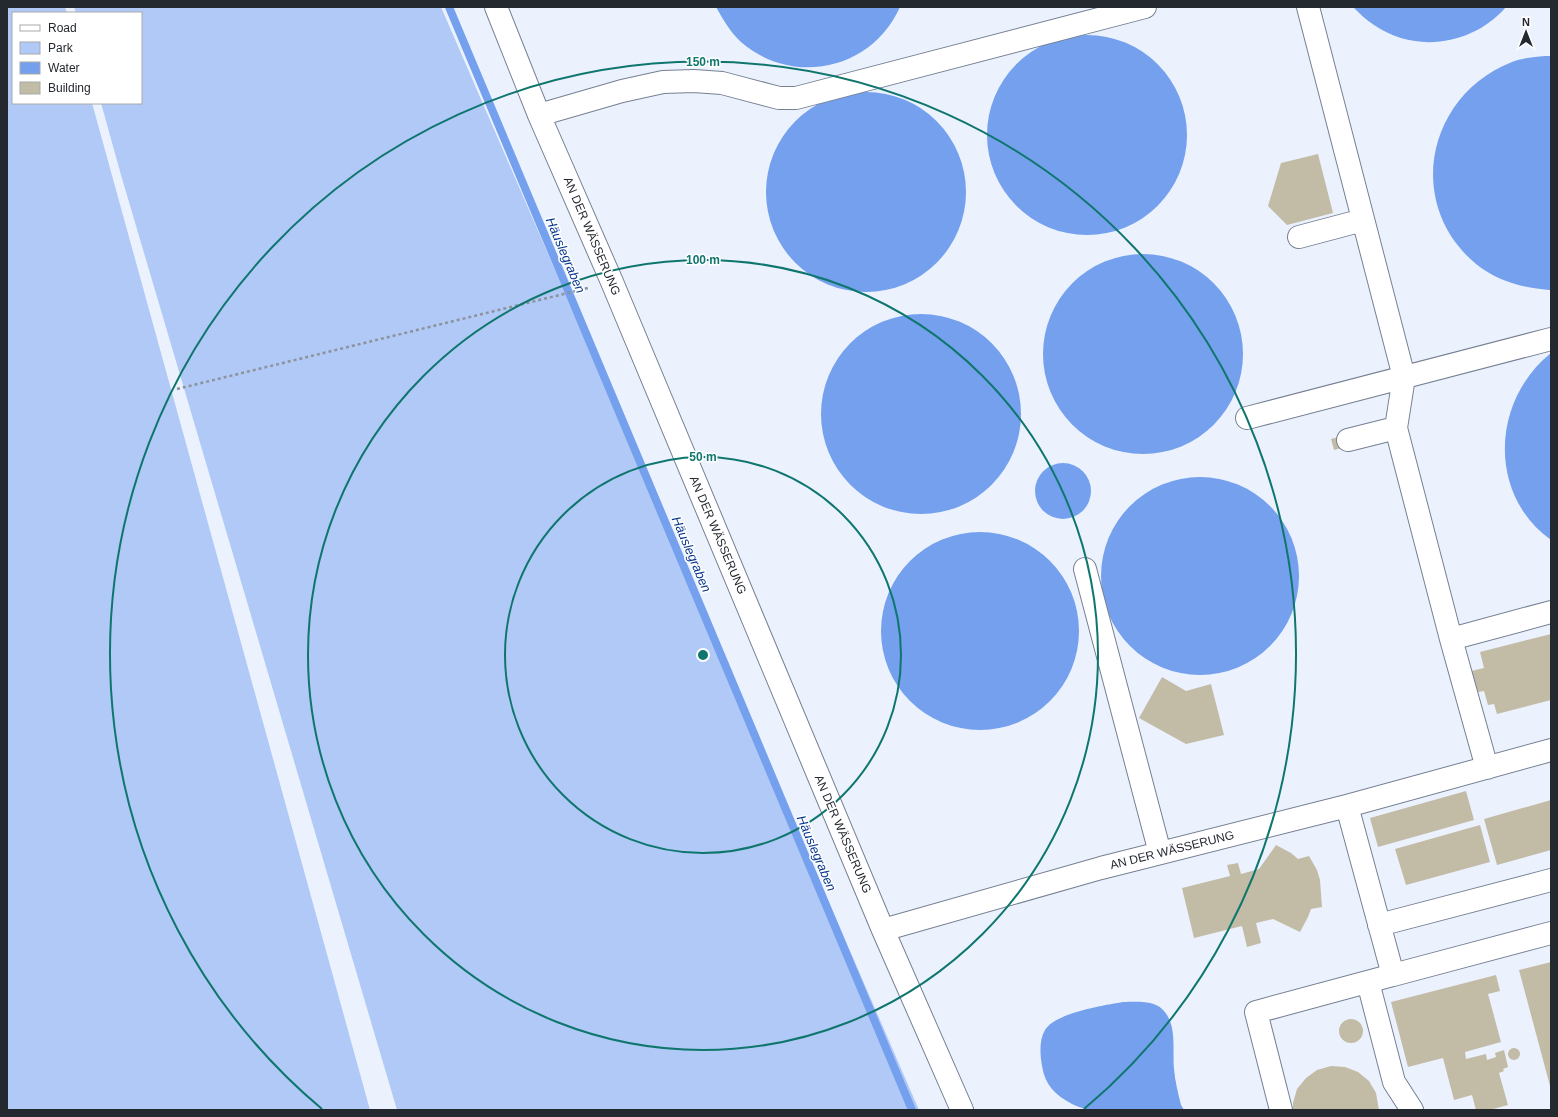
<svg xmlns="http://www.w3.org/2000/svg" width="1558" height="1117" viewBox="0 0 1558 1117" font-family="Helvetica,sans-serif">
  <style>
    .green { fill: #b0c9f6 }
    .water { fill: #74a0ee }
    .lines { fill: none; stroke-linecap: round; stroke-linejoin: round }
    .stream { stroke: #74a0ee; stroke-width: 8 }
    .building { fill: #c2bba6 }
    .minor-casing { stroke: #768092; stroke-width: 24 }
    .path { stroke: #8d939c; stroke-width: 2.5; stroke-dasharray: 3 3; stroke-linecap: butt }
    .minor { stroke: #fff; stroke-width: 22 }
    .ring { fill: none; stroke: #0f766e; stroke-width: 2 }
    .labels { text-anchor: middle; stroke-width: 3; stroke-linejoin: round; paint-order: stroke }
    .street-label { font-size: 12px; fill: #24282f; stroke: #fff }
    .water-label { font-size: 13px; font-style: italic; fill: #05368e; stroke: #fff }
    .centre { fill: #0f766e; stroke: #fff; stroke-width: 2 }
    .ring-label { font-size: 12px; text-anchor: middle; font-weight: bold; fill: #0f766e; stroke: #fff; stroke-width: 3; stroke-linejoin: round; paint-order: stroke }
  </style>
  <rect width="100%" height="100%" fill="#ebf2fe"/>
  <path class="green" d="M7 7H65L67 13H13V103H92L370 1110H7Z
    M74 7H441L919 1110H397L121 175 101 103H141V13H76Z"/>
  <path class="water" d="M716 7H900C872 70 793 87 741 42 730 32 723 19 716 7Z
    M1353 7H1506C1473 45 1416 54 1374 25 1366 20 1360 14 1353 7Z
    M987 135a100 100 0 1 1 200 0a100 100 0 1 1-200 0Z
    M1545 56H1551V290H1549C1523 288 1497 281 1476 264 1404 204 1427 95 1512 62 1522 58 1534 57 1545 56Z
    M766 192a100 100 0 1 1 200 0a100 100 0 1 1-200 0Z
    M1043 354a100 100 0 1 1 200 0a100 100 0 1 1-200 0Z
    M821 414a100 100 0 1 1 200 0a100 100 0 1 1-200 0Z
    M1551 353V540C1487 494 1492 400 1551 353Z
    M1035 491a28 28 0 1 1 56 0a28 28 0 1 1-56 0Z
    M1101 576a99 99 0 1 1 198 0a99 99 0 1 1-198 0Z
    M881 631a99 99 0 1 1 198 0a99 99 0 1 1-198 0Z
    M1123 1002C1135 1002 1153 1000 1162 1009 1178 1024 1172 1050 1174 1069 1175 1081 1178 1093 1181 1105L1184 1110C1165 1110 1147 1110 1129 1110 1110 1110 1089 1113 1072 1104 1055 1095 1045 1085 1042 1066 1040 1054 1039 1040 1045 1030 1055 1013 1105 1005 1123 1002Z"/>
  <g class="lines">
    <path class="stream" d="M449 7 912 1110"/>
  </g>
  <path class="building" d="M1318 154 1333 213 1287 225 1268 206 1281 163Z
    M1347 435 1349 446 1334 450 1331 439Z
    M1551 634V700L1497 714 1494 704 1488 705 1484 691 1478 692 1476 686 1471 687 1467 672 1484 668 1480 652Z
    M1162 677 1186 691 1211 684 1224 735 1186 744 1139 718Z
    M1466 791 1474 820 1378 847 1370 818Z
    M1551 800V850L1497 865 1484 819Z
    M1480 825 1490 862 1406 885 1395 849Z
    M1276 845 1291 853 1298 859 1309 856 1317 870 1320 880 1322 907 1311 909 1308 917 1300 932 1273 919 1256 923 1261 943 1247 947 1242 926 1194 938 1182 888 1230 876 1227 865 1238 863 1241 874 1259 869Z
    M1551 962V1086H1550L1519 970Z
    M1496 975 1500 991 1488 994 1501 1042 1465 1052 1466 1059 1486 1054 1487 1060 1496 1057 1495 1053 1504 1050 1508 1067 1503 1069 1504 1071 1499 1073 1508 1105 1489 1110H1476L1472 1095 1454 1100 1443 1058 1408 1067 1391 1002Z
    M1339 1031a12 12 0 1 1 24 0a12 12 0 1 1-24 0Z
    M1508 1054a6 6 0 1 1 12 0a6 6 0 1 1-12 0Z
    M1331 1066 1345 1067 1358 1072 1369 1081 1376 1093 1379 1110H1293V1103L1297 1089 1306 1078 1317 1070Z"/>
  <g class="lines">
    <g class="minor-casing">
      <path id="minor" d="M496 7 539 115 612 282 883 930 962 1110
        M1308 7 1404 377 1396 428 1451 639
        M539 115 622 91 663 82 694 81 722 83 779 98H796L1145 7
        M1299 237 1363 220
        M1247 418 1551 339
        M1348 440 1396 428
        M1085 569 1160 853
        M1487 768 1451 639 1551 612
        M1379 925 1551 880
        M883 930 1101 868 1347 806 1551 750
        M1393 975 1551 933
        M1368 982 1394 1082 1412 1110
        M1281 1110 1256 1012 1393 975 1347 806"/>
    </g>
    <path class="path" d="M177 389 588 288"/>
    <use href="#minor" class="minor"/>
  </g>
  <g class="ring">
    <circle cx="703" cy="655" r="198"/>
    <circle cx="703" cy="655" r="395"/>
    <path d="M322 1109A593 593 0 1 1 1084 1109"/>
  </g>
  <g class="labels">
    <g class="street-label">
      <text transform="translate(592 236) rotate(67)" y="4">AN DER WÄSSERUNG</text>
      <text transform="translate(718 535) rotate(67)" y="4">AN DER WÄSSERUNG</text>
      <text transform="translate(843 834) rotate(67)" y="4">AN DER WÄSSERUNG</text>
      <text transform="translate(1172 850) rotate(-14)" y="4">AN DER WÄSSERUNG</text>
    </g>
    <g class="water-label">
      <text transform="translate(566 255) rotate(67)" y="5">Häuslegraben</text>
      <text transform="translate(692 554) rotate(67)" y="5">Häuslegraben</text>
      <text transform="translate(817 853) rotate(67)" y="5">Häuslegraben</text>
    </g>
  </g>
  <circle cx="703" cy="655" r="6" class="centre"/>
  <g class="ring-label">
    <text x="703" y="66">150 m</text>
    <text x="703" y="264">100 m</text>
    <text x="703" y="461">50 m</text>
  </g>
  <rect width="1558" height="1117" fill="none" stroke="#24282f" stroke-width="16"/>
  <rect x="12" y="12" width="130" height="92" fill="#ffffff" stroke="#a7a9ac"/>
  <rect x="20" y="25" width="20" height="6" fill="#ffffff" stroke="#a7a9ac"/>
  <text x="48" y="32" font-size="12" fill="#24282f">Road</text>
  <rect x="20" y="42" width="20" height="12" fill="#b0c9f6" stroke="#a7a9ac"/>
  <text x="48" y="52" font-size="12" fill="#24282f">Park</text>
  <rect x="20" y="62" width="20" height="12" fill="#74a0ee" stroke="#a7a9ac"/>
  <text x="48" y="72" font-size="12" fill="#24282f">Water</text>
  <rect x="20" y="82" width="20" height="12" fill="#c2bba6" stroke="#a7a9ac"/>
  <text x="48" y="92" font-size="12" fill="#24282f">Building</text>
  <g transform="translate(1526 32)" stroke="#ffffff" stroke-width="3" paint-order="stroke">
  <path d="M0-3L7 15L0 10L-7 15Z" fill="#24282f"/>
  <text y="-6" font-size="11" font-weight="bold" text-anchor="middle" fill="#24282f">N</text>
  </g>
</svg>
